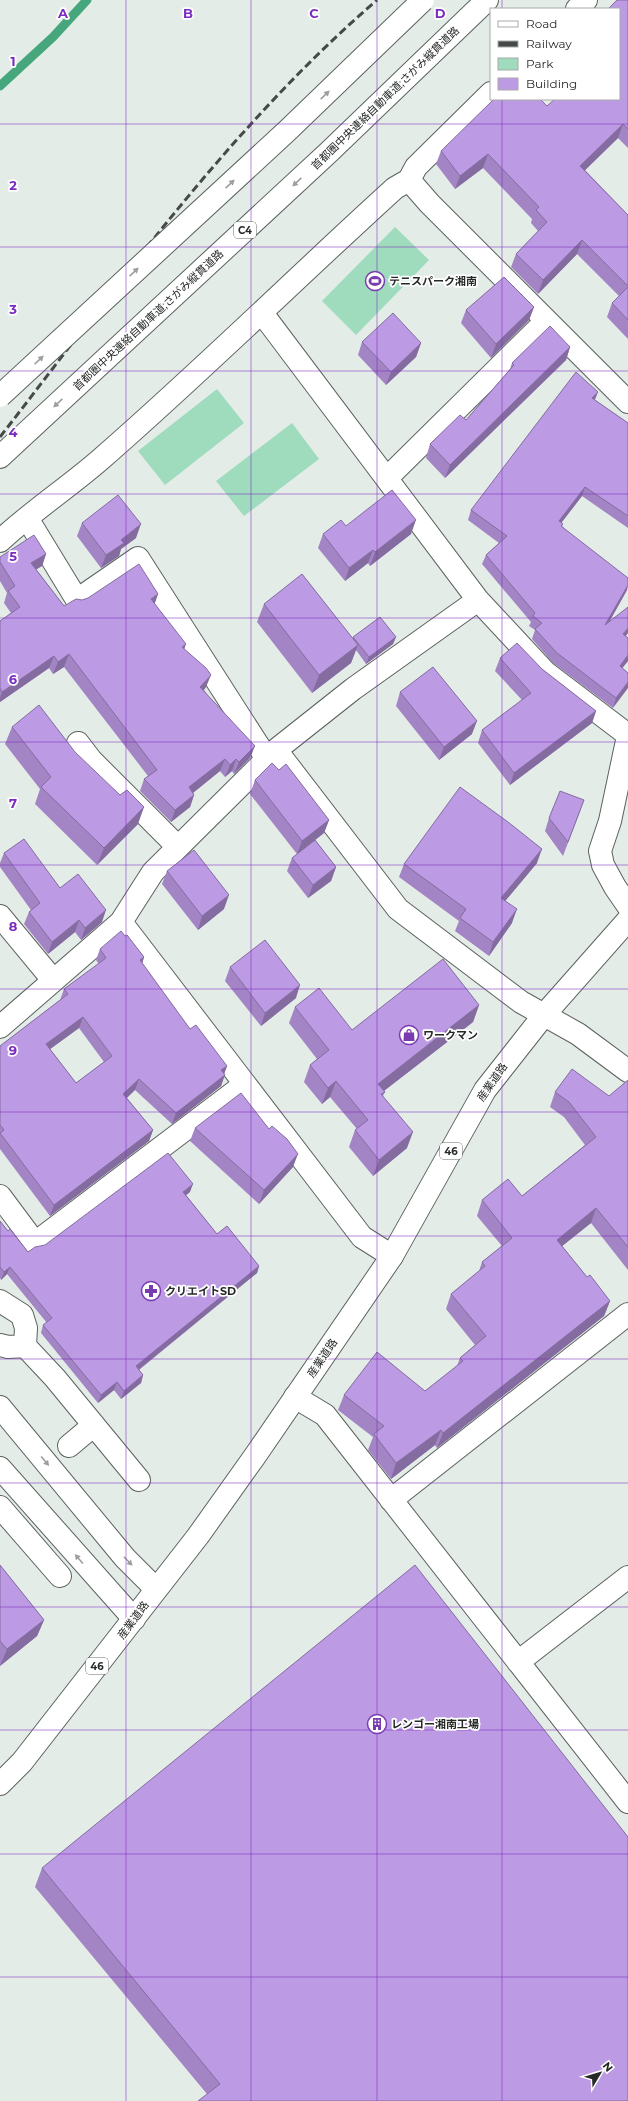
<svg xmlns="http://www.w3.org/2000/svg" width="628" height="2101" viewBox="0 0 628 2101" font-family="Montserrat,'Noto Sans JP',sans-serif">
  <style>
    .green { fill: #9fdbbd }
    .lines { fill: none; stroke-linecap: round; stroke-linejoin: round }
    .stream { stroke: #46a77d; stroke-width: 9 }
    .minor-casing { stroke: #5b625e; stroke-width: 24 }
    .major-casing { stroke: #5b625e; stroke-width: 24 }
    .highway-casing { stroke: #5b625e; stroke-width: 24 }
    .minor { stroke: #fff; stroke-width: 22 }
    .major { stroke: #fff; stroke-width: 22 }
    .highway { stroke: #fff; stroke-width: 22 }
    .rail { stroke: #454947; stroke-width: 3; stroke-dasharray: 8 4; stroke-linecap: butt }
    .highway-bridge-casing { stroke: #5b625e; stroke-width: 24; stroke-linecap: butt }
    .highway-bridge { stroke: #fff; stroke-width: 22 }
    .wall { fill: #a384c4; fill-rule: evenodd }
    .shaded-wall { fill: #846ca0 }
    .building { fill: #bd9ae4; stroke: #846ca0; fill-rule: evenodd }
    .oneway { fill: #9d9f9e }
    .grid { fill: none; stroke: #7b2cbf; stroke-width: 1; stroke-opacity: 0.55 }
    .labels { text-anchor: middle; stroke-width: 3.5; stroke-linejoin: round; paint-order: stroke }
    .shield { fill: #fff; stroke: #666968; stroke-width: 1 }
    .shield-label { font-size: 10px; font-weight: bold; fill: #252927 }
    .street-label { font-size: 11px; fill: #252927; stroke: #fff }
    .poi-label { font-size: 11px; font-weight: bold; fill: #252927; stroke: #fff; text-anchor: start }
    .grid-label { font-size: 13px; text-anchor: middle; font-weight: bold; fill: #7b2cbf; stroke: #fff; stroke-width: 3.5; stroke-linejoin: round; paint-order: stroke }
  </style>
  <rect width="100%" height="100%" fill="#e4ece8"/>
  <path class="green" d="M395 227 429 260 356 335 322 301Z
    M217 389 244 423 165 485 138 451Z
    M292 423 319 459 244 516 216 481Z"/>
  <g class="lines">
    <path class="stream" d="M0 86 53 37 87 0"/>
    <g class="minor-casing">
      <path id="minor" d="M577 9 586 0
        M491 93 416 167 409 180 430 204 628 402
        M262 313 478 600 545 672 628 735
        M387 478 546 321
        M27 518 77 600 138 558 267 759
        M0 541C32 511 69 487 101 459 202 371 297 277 395 188L409 180
        M628 736 610 821 600 851 603 865 615 887 628 906
        M78 743 91 760 178 847
        M276 750 398 909 521 1002 578 1034 628 1071
        M0 916 53 980
        M121 922 153 872 276 750 353 689 478 600
        M0 1027 121 922 362 1237 392 1256
        M0 1196 35 1243 245 1084
        M0 1301 22 1315 26 1328 25 1346 55 1378 139 1480
        M0 1345 8 1347 25 1346
        M295 1397 325 1415 628 1802
        M69 1446 94 1425
        M391 1500 628 1314
        M0 1507 60 1576
        M518 1662 628 1577"/>
    </g>
    <g class="major-casing">
      <path id="major" d="M0 1784 22 1762 198 1536 255 1456 392 1256 485 1090 544 1015 628 920"/>
    </g>
    <g class="highway-casing">
      <path id="highway" d="M0 457 329 152 487 0
        M0 1407 125 1558 156 1589
        M0 1468 134 1619"/>
    </g>
    <use href="#minor" class="minor"/>
    <use href="#major" class="major"/>
    <use href="#highway" class="highway"/>
    <path class="rail" d="M0 437C118 285 231 126 377 0"/>
    <g class="highway-bridge-casing">
      <path id="highway-bridge" d="M0 396 287 131 423 0"/>
    </g>
    <use href="#highway-bridge" class="highway-bridge"/>
  </g>
  <path class="wall" d="M628 0V148L618 138 585 170 628 215V339L607 317 612 303 619 296 577 254 538 294 511 267 516 254 538 231 531 223 532 219 483 168 455 189 436 164 441 151 547 106 619 99Z
    M534 307 529 320 491 358 461 323 466 310Z
    M362 342 421 343 416 357 386 385 358 355Z
    M570 347 566 360 445 478 426 458 430 444 466 420 510 369 512 363Z
    M595 400 628 423V528L582 496 561 523 563 524 562 526 627 590 609 622 628 638V661L622 668 628 673 613 708 553 663 532 639 535 630 529 626 531 622 482 564 486 555 499 543 468 520 471 510Z
    M82 523 136 538 121 549 119 556 101 568 77 536Z
    M346 526 411 534 370 566 368 563 345 581 318 548 323 534Z
    M46 554 42 566 36 569 64 606 82 600 158 594 154 603 184 649 206 687 204 690 250 758 234 774 232 771 225 777 220 771 193 793 194 795 190 807 171 822 140 791 144 779 148 776 64 667 53 674 49 668 0 702V621L11 613 4 603 7 593 0 581V557Z
    M264 604 353 639V637H396L393 644 366 664 356 650 351 663 312 693 257 622Z
    M500 658 542 669 596 711 592 723 510 785 478 743 482 730 522 700 495 671Z
    M400 692 472 734 439 760 396 706Z
    M12 727 75 752 138 824 97 865 35 804 40 789 5 744Z
    M279 770 329 820 324 833 315 840 336 867 331 881 308 898 287 871 292 858 297 854 250 794 255 780Z
    M584 800 579 814 563 856 545 831 549 818Z
    M4 853 60 888 102 922 81 940 75 932 48 954 24 924 29 912 31 910 0 867V863Z
    M537 863 505 901 512 923 489 956 455 931 459 921 399 877 404 864Z
    M167 871 224 909 198 930 162 884Z
    M125 936 144 957 142 963 190 1029 227 1066 224 1074 221 1086 172 1124 135 1090 127 1098 153 1130 149 1141 50 1216 0 1149V1046L60 1000 64 989 99 964 96 960 100 949ZM79 1028 104 1062 76 1083 50 1049Z
    M230 967 296 998 261 1026 225 981Z
    M479 1005 473 1022 384 1091 385 1092 383 1096 407 1148 373 1176 349 1147 355 1130 357 1129 330 1097 322 1104 304 1082 310 1065 317 1059 289 1023 295 1007 352 1030Z
    M628 1080V1270L591 1223 562 1246 587 1277 610 1301 604 1316 437 1448 435 1445 391 1479 368 1450 373 1437 338 1410 344 1395 425 1391 457 1366 460 1358 475 1345 446 1309 451 1294 479 1271 482 1262 502 1246 477 1216 482 1200 522 1196 585 1145 564 1117 550 1107 555 1092 609 1096Z
    M195 1128 293 1167 259 1204 190 1141Z
    M190 1192 186 1195 217 1234 259 1266 257 1273 139 1370 143 1375 141 1383 121 1399 114 1390 98 1403 41 1333 43 1325 47 1323 7 1274 1 1280 0 1278V1221L8 1231 28 1252Z
    M0 1565 44 1620 37 1636 0 1666Z
    M628 1837 207 2094 35 1887 42 1868Z"/>
  <path class="shaded-wall" d="M623 124 618 138 576 179 580 166Z
    M488 154 483 168 455 189 460 176Z
    M582 240 577 254 538 294 543 280Z
    M534 307 529 320 491 358 496 344Z
    M421 343 416 357 386 385 391 372Z
    M570 347 566 360 445 478 450 465Z
    M598 392 594 402 592 398Z
    M585 487 582 496 555 531 559 521Z
    M416 520 411 534 370 566 375 552Z
    M141 524 136 538 121 549 119 556 101 568 106 555 121 540Z
    M373 550 368 563 345 581 349 568Z
    M46 554 42 566 27 575 31 563Z
    M628 585 627 590 602 635 605 625Z
    M158 594 154 606 151 599Z
    M628 628V633L620 644 623 634Z
    M396 637 393 644 366 664 369 657Z
    M186 644 182 656V647Z
    M358 645 351 663 312 693 319 675Z
    M69 654 64 667 53 674 58 662Z
    M628 655V661L616 676 620 666Z
    M54 656 49 668 0 702V698L2 692Z
    M211 675 206 687 196 699 200 687Z
    M628 682V688L613 708 616 698Z
    M596 711 592 723 510 785 514 773Z
    M477 721 472 734 439 760 444 747Z
    M255 746 250 758 234 774 239 762Z
    M225 759 220 771 184 800 189 787Z
    M236 759 232 771 225 777 230 765Z
    M194 795 190 807 171 822 175 810Z
    M144 807 138 824 97 865 104 848Z
    M329 820 324 833 297 854 302 841Z
    M542 849 537 863 496 912 501 898Z
    M336 867 331 881 308 898 313 885Z
    M229 895 224 909 198 930 202 916Z
    M517 909 512 923 489 956 493 942Z
    M106 910 102 922 81 940 85 928Z
    M79 920 75 932 48 954 52 942Z
    M144 957 141 968 140 960Z
    M300 985 296 998 261 1026 265 1013Z
    M479 1005 473 1022 372 1100 378 1084Z
    M83 1017 79 1028 42 1055 46 1044Z
    M227 1066 223 1077 221 1070Z
    M225 1075 221 1086 172 1124 176 1113Z
    M139 1079 135 1090 120 1104 123 1094Z
    M336 1081 330 1097 322 1104 328 1088Z
    M153 1130 149 1141 50 1216 54 1205Z
    M413 1132 407 1148 373 1176 379 1160Z
    M298 1154 293 1167 259 1204 264 1190Z
    M193 1184 190 1192 180 1200 183 1192Z
    M596 1208 591 1223 551 1255 557 1240Z
    M259 1266 257 1273 133 1374 136 1366Z
    M10 1267 7 1274 1 1280 4 1272Z
    M610 1301 604 1316 437 1448 443 1433Z
    M143 1375 141 1383 121 1399 124 1391Z
    M117 1382 114 1390 98 1403 101 1395Z
    M441 1430 435 1445 391 1479 396 1463Z
    M44 1620 37 1636 0 1666 7 1649Z"/>
  <path class="building" d="M617 0H628V129L623 124 580 166 628 215V286L582 240 543 280 516 254 547 222 536 210 539 207 488 154 460 176 441 151 494 99H540L547 106 555 99H619V9H608Z
    M504 277 534 307 496 344 466 310Z
    M628 287V320L612 303Z
    M393 313 421 343 391 372 362 342Z
    M550 326 570 347 450 465 430 444 460 415 466 420 514 365 512 363Z
    M576 372 598 392 592 398 628 423V516L585 487 559 521 563 524 561 526 628 578V585L605 625 628 607V628L623 634 628 638V655L620 666 628 673V682L616 698 557 653 535 629 542 623 533 616 535 613 486 555 507 536 471 510Z
    M392 490 416 520 375 552 373 550 349 568 323 534 341 520 346 526Z
    M118 495 141 524 121 540 124 543 106 555 82 523Z
    M34 535 46 554 31 563 64 606 76 599 82 600 88 598 139 564 158 594 151 599 186 644 182 647 206 668 211 675 200 687 255 746 239 762 236 759 230 765 225 759 189 787 194 795 175 810 144 779 157 770 69 654 58 662 54 656 2 692 0 688V621L20 607 8 591 15 586 0 562V557Z
    M302 574 358 645 319 675 264 604Z
    M380 617 396 637 369 657 353 637Z
    M517 643 542 669 596 711 514 773 482 730 531 693 500 658Z
    M433 667 477 721 444 747 400 692Z
    M39 705 75 752 120 795 127 790 144 807 104 848 41 787 51 777 12 727Z
    M272 763 279 770 286 764 329 820 302 841 255 780Z
    M460 787 508 822 542 849 501 898 517 909 493 942 460 918 466 909 404 864Z
    M560 791 584 800 568 842 549 818Z
    M24 839 60 888 78 874 106 910 85 928 79 920 52 942 29 912 40 903 4 853Z
    M315 840 336 867 313 885 292 858Z
    M194 850 229 895 202 916 167 871Z
    M121 931 125 936 127 935 144 957 140 960 190 1029 196 1025 227 1066 221 1070 225 1075 176 1113 139 1079 123 1094 153 1130 54 1205 0 1133 4 1130 0 1125V1046L68 994 64 989 106 958 100 949ZM83 1017 112 1056 76 1083 46 1044Z
    M265 940 300 985 265 1013 230 967Z
    M443 959 479 1005 378 1084 385 1092 381 1094 413 1132 379 1160 355 1130 368 1120 336 1081 328 1088 310 1065 329 1050 295 1007 319 988 352 1030Z
    M572 1069 609 1096 628 1080V1247L596 1208 557 1240 587 1277 590 1275 610 1301 443 1433 441 1430 396 1463 374 1434 384 1426 344 1395 377 1352 425 1391 463 1361 460 1358 486 1336 451 1294 485 1266 482 1262 512 1238 482 1200 508 1179 522 1196 596 1137 569 1102 555 1092Z
    M241 1093 269 1129 272 1126 287 1139 298 1154 264 1190 195 1128Z
    M168 1153 193 1184 183 1192 217 1234 227 1226 259 1266 136 1366 143 1375 124 1391 117 1382 101 1395 43 1325 52 1318 10 1267 4 1272 0 1267V1221L8 1231 10 1229 28 1252 35 1247 45 1245Z
    M0 1565 44 1620 7 1649 0 1641Z
    M415 1565 628 1837V2101H198L220 2084 42 1868Z"/>
  <defs><path id="oneway-solid" d="M-6-.8H1V-3.2L6.5 0L1 3.2V.8H-6Z"/></defs>
  <g class="oneway">
    <use href="#oneway-solid" transform="translate(325 95) rotate(-44)"/>
    <use href="#oneway-solid" transform="translate(297 182) rotate(137)"/>
    <use href="#oneway-solid" transform="translate(230 184) rotate(-43)"/>
    <use href="#oneway-solid" transform="translate(134 272) rotate(-43)"/>
    <use href="#oneway-solid" transform="translate(39 360) rotate(-43)"/>
    <use href="#oneway-solid" transform="translate(58 403) rotate(137)"/>
    <use href="#oneway-solid" transform="translate(45 1461) rotate(50)"/>
    <use href="#oneway-solid" transform="translate(79 1559) rotate(-131)"/>
    <use href="#oneway-solid" transform="translate(128 1561) rotate(46)"/>
  </g>
  <path class="grid" d="M126 0V2101M251 0V2101M377 0V2101M502 0V9M502 99V2101M0 124H628M0 247H628M0 371H628M0 494H628M0 618H628M0 742H628M0 865H628M0 989H628M0 1112H628M0 1236H628M0 1359H628M0 1483H628M0 1607H628M0 1730H628M0 1854H628M0 1977H628"/>
  <defs>
    <g id="stadium-ring" transform="scale(1)"><circle r="9.5" fill="#fff" stroke="#7b3bb0" stroke-width="1.5"/><path d="M0-5a6.5 5 0 1 0 0 10a6.5 5 0 1 0 0-10ZM-3.5-1.8h7v3.6h-7Z" fill="#7b3bb0"/></g>
    <g id="shop-ring" transform="scale(1)"><circle r="9.5" fill="#fff" stroke="#7b3bb0" stroke-width="1.5"/><path d="M-5-2.5h2.3a2.7 3.5 0 0 1 5.4 0H5L5.5 6h-11ZM-1.5-2.5h3a1.5 2.3 0 0 0-3 0Z" fill="#7b3bb0"/></g>
    <g id="pharmacy-ring" transform="scale(1)"><circle r="9.5" fill="#fff" stroke="#7b3bb0" stroke-width="1.5"/><path d="M-2-6h4v4h4v4h-4v4h-4v-4h-4v-4h4Z" fill="#7b3bb0"/></g>
    <g id="building-ring" transform="scale(1)"><circle r="9.5" fill="#fff" stroke="#7b3bb0" stroke-width="1.5"/><path d="M-4-6H4V6H1V3H-1V6H-4ZM-2.5-4.3h1.7v1.8h-1.7ZM.8-4.3h1.7v1.8H.8ZM-2.5-1h1.7V.8h-1.7ZM.8-1h1.7V.8H.8Z" fill="#7b3bb0"/></g>
  </defs>
  <g fill-rule="evenodd">
    <use href="#stadium-ring" x="375" y="281"/>
    <use href="#shop-ring" x="409" y="1035"/>
    <use href="#pharmacy-ring" x="151" y="1291"/>
    <use href="#building-ring" x="377" y="1724"/>
  </g>
  <g class="labels">
    <g class="shield">
      <rect x="234" y="222" width="22" height="16" rx="3"/>
      <rect x="440" y="1143" width="22" height="16" rx="3"/>
      <rect x="86" y="1658" width="22" height="16" rx="3"/>
    </g>
    <g class="shield-label">
      <text x="245" y="234">C4</text>
      <text x="451" y="1155">46</text>
      <text x="97" y="1670">46</text>
    </g>
    <g class="street-label">
      <text transform="translate(385 98) rotate(-44)" y="4">首都圏中央連絡自動車道;さがみ縦貫道路</text>
      <text transform="translate(148 320) rotate(-43)" y="4">首都圏中央連絡自動車道;さがみ縦貫道路</text>
      <text transform="translate(492 1082) rotate(-55)" y="4">産業道路</text>
      <text transform="translate(322 1358) rotate(-56)" y="4">産業道路</text>
      <text transform="translate(133 1620) rotate(-53)" y="4">産業道路</text>
    </g>
    <g class="poi-label">
      <text x="389" y="285">テニスパーク湘南</text>
      <text x="423" y="1039">ワークマン</text>
      <text x="165" y="1295">クリエイトSD</text>
      <text x="391" y="1728">レンゴー湘南工場</text>
    </g>
  </g>
  <g class="grid-label">
    <text x="63" y="18">A</text>
    <text x="188" y="18">B</text>
    <text x="314" y="18">C</text>
    <text x="440" y="18">D</text>
    <text x="13" y="66">1</text>
    <text x="13" y="190">2</text>
    <text x="13" y="314">3</text>
    <text x="13" y="437">4</text>
    <text x="13" y="561">5</text>
    <text x="13" y="684">6</text>
    <text x="13" y="808">7</text>
    <text x="13" y="931">8</text>
    <text x="13" y="1055">9</text>
  </g>
  <rect x="490" y="8" width="130" height="92" fill="#ffffff" stroke="#a8a9a9"/>
  <rect x="498" y="21" width="20" height="6" fill="#ffffff" stroke="#a8a9a9"/>
  <text x="526" y="28" font-size="12" fill="#252927">Road</text>
  <rect x="498" y="41" width="20" height="6" fill="#454947" stroke="#a8a9a9"/>
  <text x="526" y="48" font-size="12" fill="#252927">Railway</text>
  <rect x="498" y="58" width="20" height="12" fill="#9fdbbd" stroke="#a8a9a9"/>
  <text x="526" y="68" font-size="12" fill="#252927">Park</text>
  <rect x="498" y="78" width="20" height="12" fill="#bd9ae4" stroke="#a8a9a9"/>
  <text x="526" y="88" font-size="12" fill="#252927">Building</text>
  <g transform="translate(600 2073) rotate(52)" stroke="#ffffff" stroke-width="3" paint-order="stroke">
  <path d="M0-3L7 15L0 10L-7 15Z" fill="#252927"/>
  <text y="-6" font-size="11" font-weight="bold" text-anchor="middle" fill="#252927">N</text>
  </g>
</svg>
